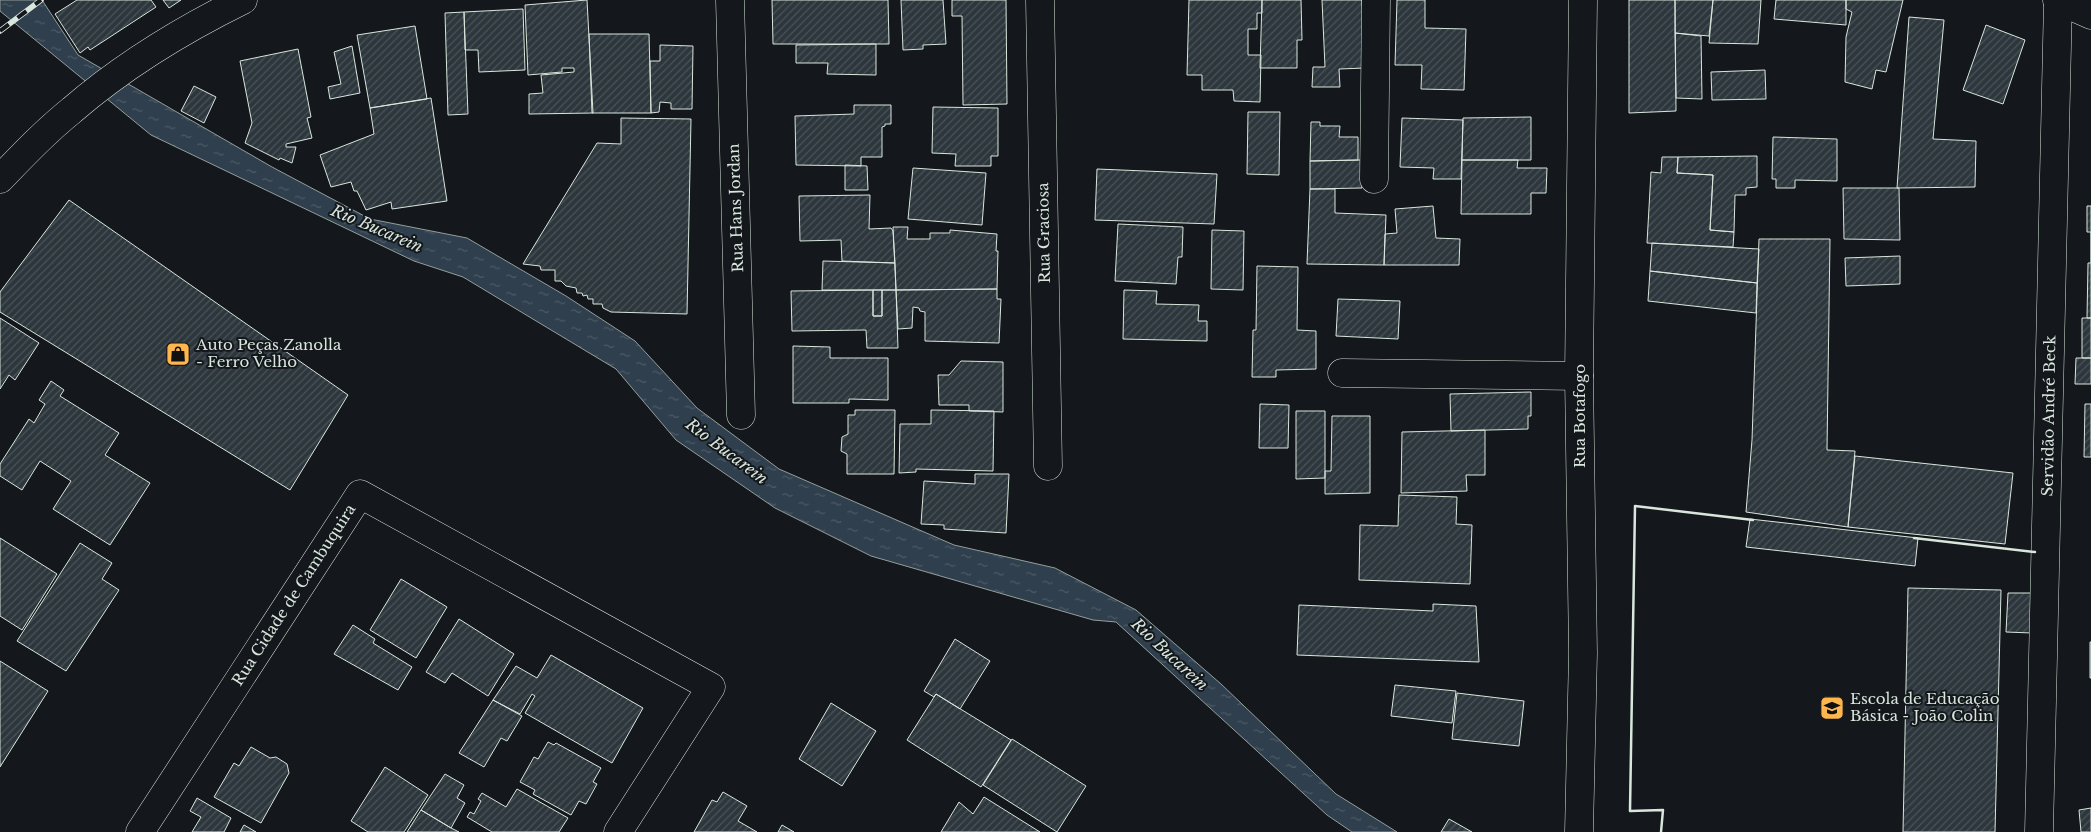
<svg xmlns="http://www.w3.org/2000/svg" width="2091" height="832" viewBox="0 0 2091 832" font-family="'Libre Baskerville',serif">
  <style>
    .water { fill: url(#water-ripples); stroke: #939e99 }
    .building { fill: url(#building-hatch); stroke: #d8e6dc }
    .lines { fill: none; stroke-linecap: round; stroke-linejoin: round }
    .minor-casing { stroke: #d8e6dc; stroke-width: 29 }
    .tertiary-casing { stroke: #d8e6dc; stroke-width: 29 }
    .primary-casing { stroke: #d8e6dc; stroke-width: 29 }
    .minor { stroke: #14181c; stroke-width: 28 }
    .tertiary { stroke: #14181c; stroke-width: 28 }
    .primary { stroke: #14181c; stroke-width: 28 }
    .rail-casing { stroke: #d8e6dc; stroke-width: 5.5 }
    .rail { stroke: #14181c; stroke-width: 4; stroke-dasharray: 11; stroke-linecap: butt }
    .wall { stroke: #d8e6dc; stroke-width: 2.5 }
    .labels { text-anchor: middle; stroke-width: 4; stroke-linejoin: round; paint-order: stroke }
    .street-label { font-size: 15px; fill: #d8e6dc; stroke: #14181c }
    .poi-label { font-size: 15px; fill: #d8e6dc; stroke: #14181c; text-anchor: start }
    .water-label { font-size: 16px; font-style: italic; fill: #d8e6dc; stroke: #14181c }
  </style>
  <defs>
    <pattern id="water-ripples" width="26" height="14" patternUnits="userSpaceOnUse" patternTransform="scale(1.25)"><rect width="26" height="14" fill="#2f3f4d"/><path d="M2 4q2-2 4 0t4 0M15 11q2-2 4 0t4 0" fill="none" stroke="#4c5b66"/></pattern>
    <pattern id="building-hatch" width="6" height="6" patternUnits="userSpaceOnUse" patternTransform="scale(1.25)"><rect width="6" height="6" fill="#2c363c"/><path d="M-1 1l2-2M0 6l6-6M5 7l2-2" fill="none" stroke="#4a5358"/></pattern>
  </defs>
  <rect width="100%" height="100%" fill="#14181c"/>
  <path class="water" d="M0 0H42L78 55 272 167 370 219 467 238 566 296 635 341 697 408 779 469 954 545 1055 568 1136 610 1221 684 1336 794 1397 832H1352L1327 815 1116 622 1093 620 871 556 775 508 676 440 616 369 463 277 414 261 151 135 0 11Z"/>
  <path class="building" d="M77 0H151L156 7 90 50 88 47 80 53 55 14Z
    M163 0H181L169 8Z
    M587 0 593 113 529 114V94L543 93 541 75 574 72V68H562V72L528 75 525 5Z
    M772 0H888L889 44H773Z
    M901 0H943L946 44 923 45V49L903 50Z
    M952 0H1006L1007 104 963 105 962 16H952Z
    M1189 0H1262V13H1257V29H1248V55H1261L1260 102 1234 101 1233 90H1202V75H1187Z
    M1262 0H1301L1302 40H1297V68H1260Z
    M1322 0H1362L1365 68 1339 69 1340 87H1312L1313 67H1325Z
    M1397 0H1425V28L1466 29 1464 90 1421 89 1422 65H1395Z
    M1629 0H1675L1676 111 1629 113Z
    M1675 0H1713L1709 36 1675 33Z
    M1713 0H1761L1758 44 1709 43Z
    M1776 0H1846V25L1774 19Z
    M1846 0H1903L1886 72 1876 70 1872 89 1845 82 1846 37 1852 12 1846 9Z
    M523 9 525 70 479 72 478 50H465L464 12Z
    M464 12 468 114 448 115 445 13Z
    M1909 17 1944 20 1933 139 1976 141 1975 187 1897 188Z
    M1986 25 2025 40 2003 104 1963 90Z
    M415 26 427 99 370 108 357 35Z
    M1675 33 1701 36 1702 99 1676 98Z
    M589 34H649L651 113H592Z
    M876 44V75L827 74 828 63H796V45Z
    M660 45 693 46 692 109H671V103L660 102 659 112 651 113 650 61H660Z
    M352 46 360 93 330 99 328 87 341 84 334 52Z
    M298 49 311 117 307 118 312 138 286 144V147H296L292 163 280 158 279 160 245 143 252 123 240 61Z
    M1765 70 1766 99 1712 100 1711 72Z
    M194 86 216 97 204 123 181 111Z
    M431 98 447 201 392 209 391 202 366 210 357 191H354L351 182 331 187 320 155 374 134 370 108Z
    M854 105H891V124H885V126L882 127V157H861V166L796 165 795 116 854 114Z
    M933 107 998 108V156H991V166H955L956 154 932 153Z
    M1248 112H1280L1279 175 1247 174Z
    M1531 117V160H1462L1463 118Z
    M621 118 691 119 687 314 611 312 603 308 602 304H593V299H588L587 295 583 296 582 293H577L576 288 566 286 561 281H555V270H541L540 266 523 264 597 143 621 144Z
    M1402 118 1463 120 1461 179H1433L1434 168 1400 167Z
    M1311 122H1320V126H1340L1339 137H1358V160L1310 161Z
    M1773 137 1837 139V181L1795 180V188H1776V179H1772Z
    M1757 156V187L1746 188V195H1735L1734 232 1710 230 1713 175 1677 173 1678 157Z
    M1662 157H1678L1677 173 1713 175 1710 230 1734 232 1733 247 1647 243 1651 172 1661 173Z
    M1362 160V188L1310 189V161Z
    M1462 160H1518L1517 168H1547L1546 193H1531V214H1461Z
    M845 165 867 166 868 190H845Z
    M913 168 986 173 982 225 908 219Z
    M1097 169 1217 174 1214 224 1095 220Z
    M1843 188H1899L1900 240 1844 239Z
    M1310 189H1335V213L1386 215 1384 265 1307 264Z
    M870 195 869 229 891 228 893 231 895 263 842 261 841 240 800 241 799 196Z
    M69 200 348 395 290 490 0 312V292Z
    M1433 206 1436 238 1460 239 1459 265H1384L1385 234 1397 233 1395 209Z
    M2087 206H2091V263V232H2087Z
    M1118 224 1183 227 1182 257H1178L1176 284 1115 281Z
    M893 227H908L907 239H930V233H950V230L997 234 996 251H998L997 289 896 290Z
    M1212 230 1244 231 1243 290 1211 289Z
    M1759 239H1830L1827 450 1855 451 1848 527 1746 512 1752 440Z
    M1652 243 1759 249 1757 283 1650 271Z
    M1900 256V284L1846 286 1845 258Z
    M823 261 895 263 896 290H822Z
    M2088 263H2091V318H2087Z
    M1257 266 1298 267 1297 330 1316 331V369L1276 370V377H1252L1253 330H1256Z
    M1650 271 1757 283 1756 313 1648 301Z
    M997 289V299H1001L999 343 925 341V312L920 311 919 308 913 307 912 328 898 329 896 290Z
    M873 290V316H882V290H896L898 348H867L866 330 792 331 791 291Z
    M873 290H882V316H873Z
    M1124 290 1157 291 1156 304 1199 305 1198 321H1207V341L1123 339Z
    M1338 299 1400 301 1398 339 1336 336Z
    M0 318 39 343 15 380 9 375 0 389Z
    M2082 318H2091V358H2082Z
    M793 346 830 347V358H888V400L849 399V403H793Z
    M2076 358H2091V384H2075Z
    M961 361 1003 362V412L969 411V405H939L938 375H949Z
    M51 381 64 390 60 396 119 433 105 455 150 483 110 545 53 509 71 481 40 461 22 490 0 476V464L29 419 34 423 45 404 39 400Z
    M1531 392V416H1528V429L1451 431 1450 394Z
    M1260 404 1289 405 1288 448H1259Z
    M2085 404H2091V457H2084Z
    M855 410H895L894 474H847V454L841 451 842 437 848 434V415H855Z
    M931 410 994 411 993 471 916 469V472L899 473 900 424H931Z
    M1296 411H1325V478L1296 479Z
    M1332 416H1370V493L1325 494V471H1331Z
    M1485 430V475H1466L1467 491 1401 493 1402 432Z
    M1855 456 2013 473 2005 544 1848 527Z
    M975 474H1009L1006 533 944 529V525L921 524 924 481 975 484Z
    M1399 495 1457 497 1456 524 1472 525 1470 584 1359 580 1360 525 1398 526Z
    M1750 519 1918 538 1915 566 1746 547Z
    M0 538 57 574 22 630 0 616Z
    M80 543 112 563 102 579 119 590 66 671 17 641Z
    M401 579 447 607 416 658 370 630Z
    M1908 588 2001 590 1995 832H1903Z
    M2008 593H2033L2032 633 2006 632Z
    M1433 604 1476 606 1479 662 1297 655 1299 605 1433 611Z
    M459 619 514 654 488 696 452 673 445 683 426 672Z
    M353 625 375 639 373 643 412 667 398 690 334 654Z
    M955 639 990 661 960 709 936 694 934 697 924 691Z
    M2090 642H2091V678H2090Z
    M551 655 643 708 612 763 525 713 535 696 532 694 520 714 493 700 516 666 537 678Z
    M0 661 48 691 0 767Z
    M1395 685 1456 691 1452 723 1391 716Z
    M1457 693 1524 701 1519 746 1452 739Z
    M936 694 1011 740 981 787 907 740Z
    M493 700 522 716 507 741 501 738 484 767 459 753Z
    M831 703 876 731 842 786 799 759Z
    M1012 739 1086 786 1057 832 983 785Z
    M548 742 554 745 556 743 601 768 593 782 597 784 586 804 579 801 571 815 533 794 535 790 520 782 534 757 538 759Z
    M251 747 270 758 276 757 287 764 289 773 261 823 214 797 234 763 239 766Z
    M385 767 428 795 404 832H368L351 821Z
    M445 774 464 785 457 798 465 803 451 828 421 810Z
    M517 789 568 818 559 832H492L467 817 470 812 474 814 481 801 478 799 482 793 506 807Z
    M723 792 747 806 738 821 757 832H694L712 800 717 802Z
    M984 797 1040 832H941L959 802 973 814Z
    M197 798 231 818 224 832H192L201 817 190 811Z
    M2091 808V832H2081L2079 810Z
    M421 810 451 828 459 832H407Z
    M1449 819 1472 832H1441Z
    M244 825 256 832H240Z
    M782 825 794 832H778Z"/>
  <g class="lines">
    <g class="minor-casing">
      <path id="minor" d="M730 0 741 415
        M1040 0 1048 466
        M1374 179 1376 0
        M1342 373 1579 376
        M140 832 360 494 711 687 618 832
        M2039 832 2058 1"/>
    </g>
    <g class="tertiary-casing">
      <path id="tertiary" d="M1579 832 1583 653 1579 376 1583 0"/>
    </g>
    <g class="primary-casing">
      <path id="primary" d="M2057 0 2091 15
        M0 179C23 155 46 131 72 110 123 66 182 30 243 0"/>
    </g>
    <use href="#minor" class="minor"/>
    <use href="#tertiary" class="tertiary"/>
    <use href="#primary" class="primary"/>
    <g class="rail-casing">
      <path id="rail" d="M0 31 41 0"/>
    </g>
    <use href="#rail" class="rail"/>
    <path class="wall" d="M1914 538 2035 552
      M1661 832 1663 810 1630 811 1635 506 1753 520"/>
  </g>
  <defs>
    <g id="shop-square" transform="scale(1.25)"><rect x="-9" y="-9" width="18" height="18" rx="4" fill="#ffb74d" stroke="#14181c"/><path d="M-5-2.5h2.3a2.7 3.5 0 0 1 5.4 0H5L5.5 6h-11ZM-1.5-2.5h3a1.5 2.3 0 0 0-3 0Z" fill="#111"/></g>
    <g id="school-square" transform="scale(1.25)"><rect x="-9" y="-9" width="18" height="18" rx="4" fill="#ffb74d" stroke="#14181c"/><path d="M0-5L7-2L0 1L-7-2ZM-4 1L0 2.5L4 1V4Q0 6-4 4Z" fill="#111"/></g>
  </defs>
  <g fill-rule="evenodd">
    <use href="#shop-square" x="178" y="354"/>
    <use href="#school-square" x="1832" y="708"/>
  </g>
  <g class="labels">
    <g class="street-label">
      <text transform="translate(736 208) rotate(-92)" y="5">Rua Hans Jordan</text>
      <text transform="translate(1044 233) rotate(-91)" y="5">Rua Graciosa</text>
      <text transform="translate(1580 416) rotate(-90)" y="5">Rua Botafogo</text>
      <text transform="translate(2049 416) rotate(-89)" y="5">Servidão André Beck</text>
      <text transform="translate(294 595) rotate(-57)" y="5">Rua Cidade de Cambuquira</text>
    </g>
    <g class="poi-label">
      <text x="196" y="350">Auto Peças Zanolla<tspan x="196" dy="17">- Ferro Velho</tspan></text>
      <text x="1850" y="704">Escola de Educação<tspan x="1850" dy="17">Básica - João Colin</tspan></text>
    </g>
    <g class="water-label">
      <text transform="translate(377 228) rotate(23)" y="6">Rio Bucarein</text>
      <text transform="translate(727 451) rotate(37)" y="6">Rio Bucarein</text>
      <text transform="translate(1170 654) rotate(43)" y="6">Rio Bucarein</text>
    </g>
  </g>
</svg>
